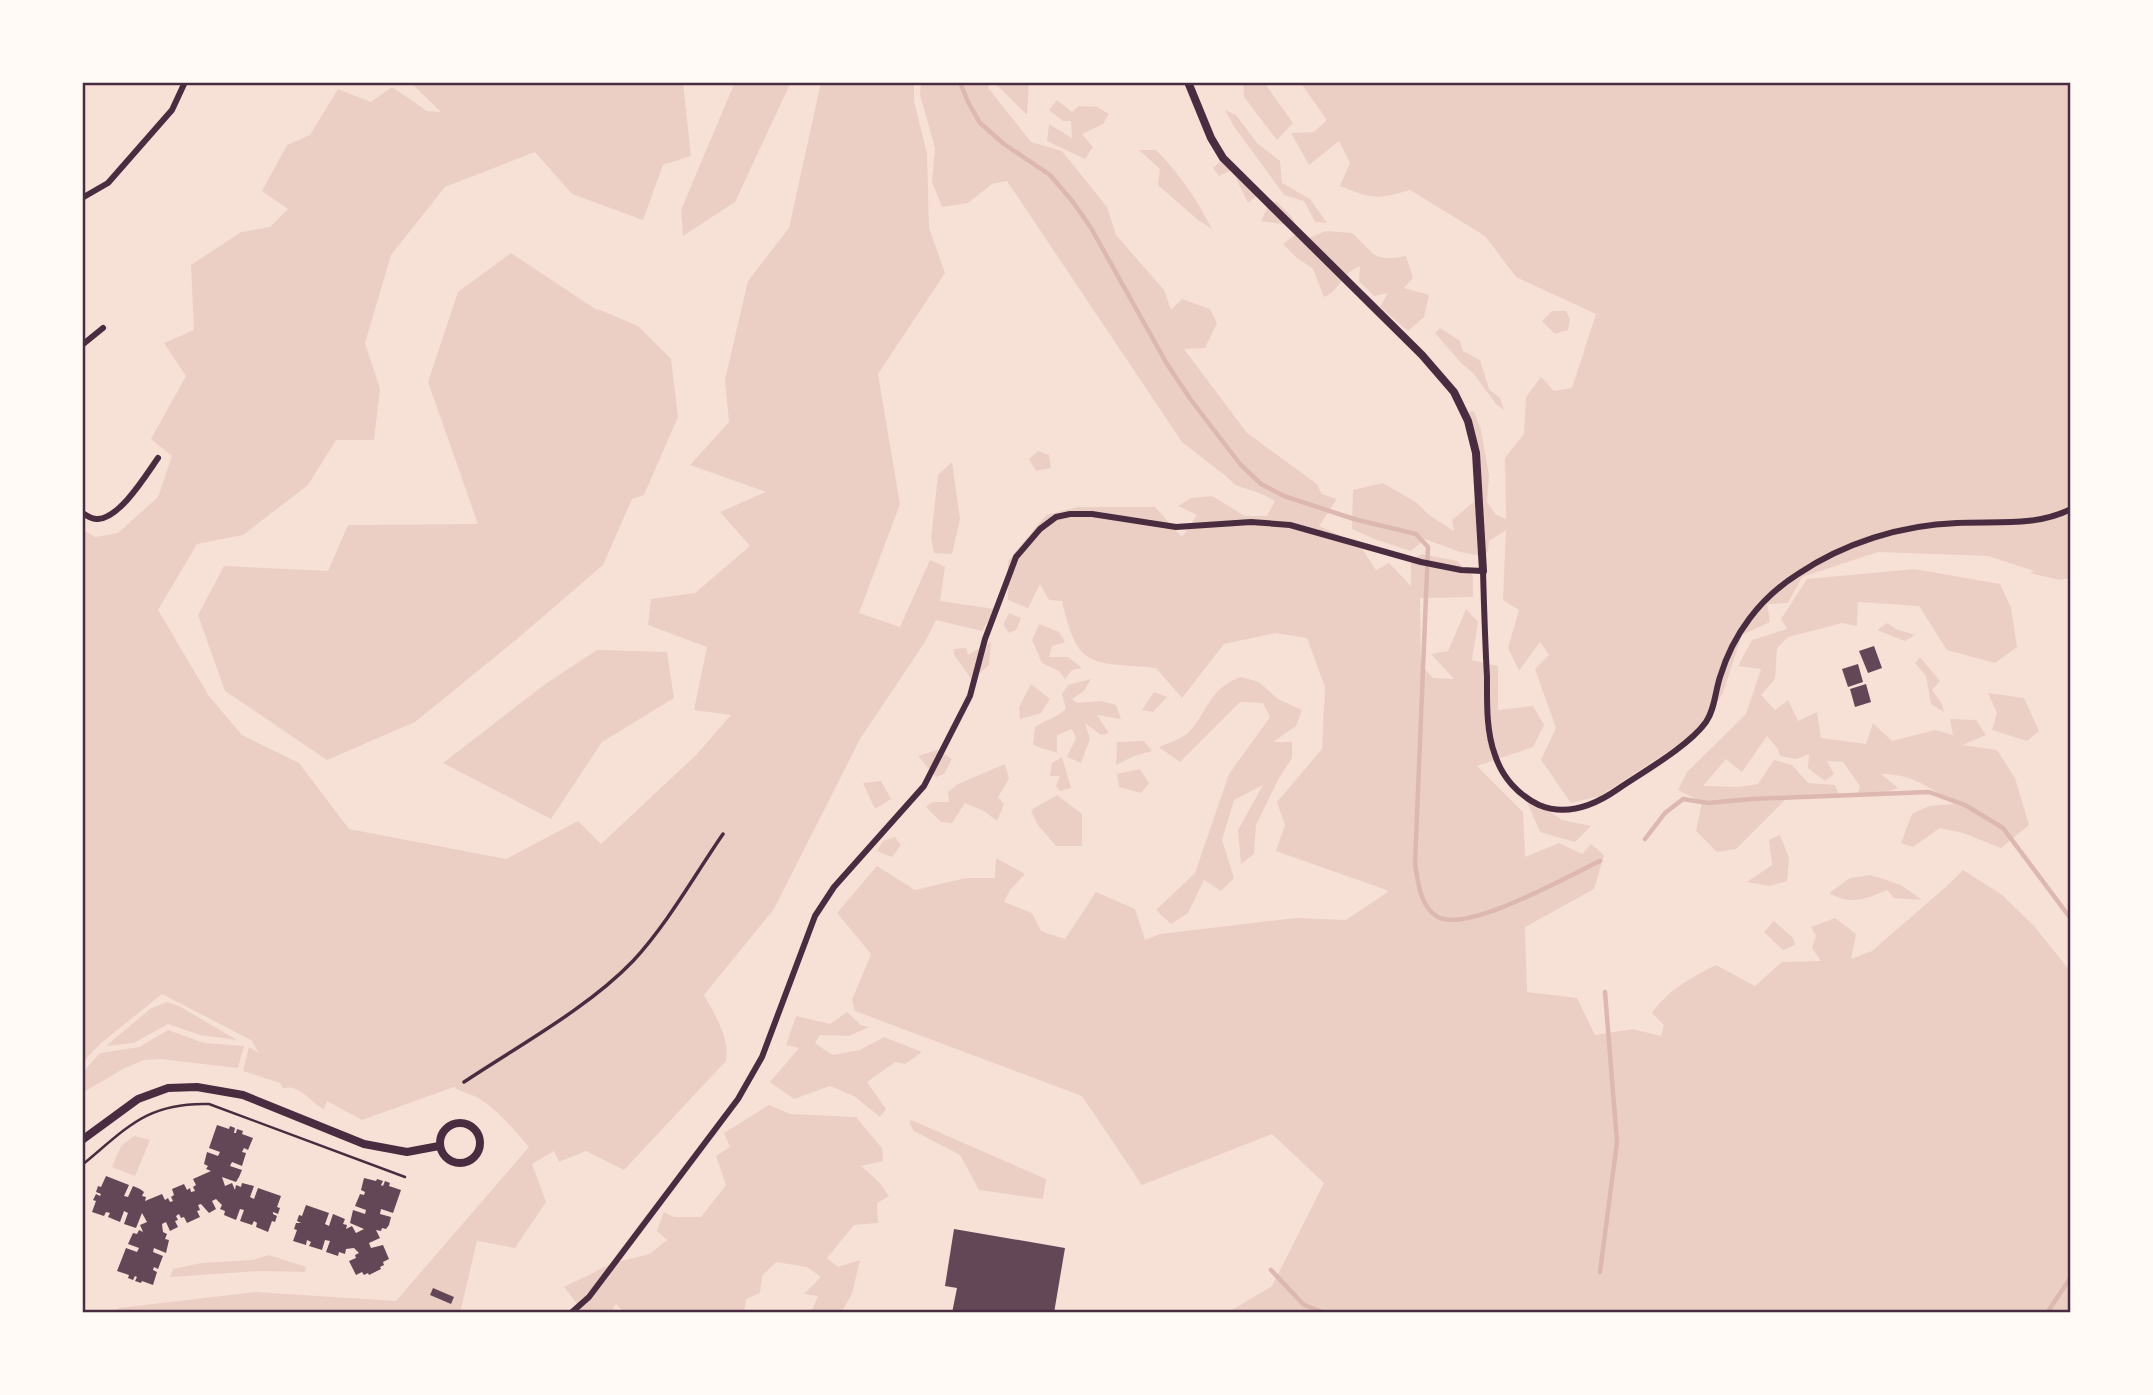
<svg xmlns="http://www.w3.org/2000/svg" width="2153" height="1395" viewBox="0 0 2153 1395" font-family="'Nunito Sans',sans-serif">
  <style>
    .green { fill: #ebcfc5 }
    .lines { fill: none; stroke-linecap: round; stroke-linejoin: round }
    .stream { stroke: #dcb8b0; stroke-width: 4.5 }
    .building { fill: #644757 }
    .path { stroke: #4a2c40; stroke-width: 2.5 }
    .service { stroke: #4a2c40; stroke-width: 3.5 }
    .minor { stroke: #4a2c40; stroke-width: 6 }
    .tertiary { stroke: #4a2c40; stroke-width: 8 }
    .neatline { fill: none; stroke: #4a2c40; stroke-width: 2.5 }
  </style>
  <rect width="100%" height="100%" fill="#f7e1d7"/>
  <path class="green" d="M410 82H683L691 156 663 165 643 220 572 194 535 152 445 187 391 255 365 343 380 389 374 440H336L308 485 243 535 197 544 158 610 209 696 242 735 299 763 349 829 506 859 578 821 601 844 696 755 731 715 694 710 707 647 648 625 651 599 695 593 750 546 720 512 766 492 690 465 729 422 725 380 748 281 789 228 821 82H914V101L927 154 929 228 945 273 878 374 900 504 859 613 900 627 930 560 945 567 940 601 995 609 982 631 936 620 925 642 860 739 774 909 704 995C715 1015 730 1038 726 1061L624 1170 586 1151 559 1162 554 1151 532 1164 546 1202 515 1248 477 1241 460 1313H111L119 1308 256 1292 396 1301 529 1147C514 1130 500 1112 480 1099 472 1094 462 1093 454 1087L362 1120 327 1101 324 1109C309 1102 302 1084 283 1088L280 1083 243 1071 249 1047 259 1053 251 1040 162 994 101 1043 82 1063V529L95 537 118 533 158 497 172 456 151 439 186 376 164 343 194 330 191 265 241 232 270 227 288 209 262 191 287 145 310 135 338 89 371 102 392 87 427 111 441 112Z
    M735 82H791L735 202 683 236 681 210Z
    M921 82H988L989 89 1031 142 1062 151 1107 207 1116 235 1164 290 1171 310 1182 299 1210 309 1217 323 1205 348 1184 349 1247 433 1317 484 1322 494 1337 499 1319 526 1359 544 1376 570 1389 563 1411 586V561L1422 554 1457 561 1473 576V597L1420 598 1421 665 1433 678 1454 679 1431 654 1448 651 1466 609 1478 622 1472 660 1498 666V710L1533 706 1544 725 1533 747 1477 766 1523 812 1525 857 1559 843 1582 854 1591 844 1604 855 1594 889 1525 927 1527 992 1577 998 1595 1035 1633 1029 1661 1036 1664 1025 1652 1013C1668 990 1692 977 1716 965L1755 986 1782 962 1821 961 1812 948 1816 936 1811 927 1835 918 1856 934 1851 959 1872 951 1948 885 1963 870 2001 894 2034 926 2071 972V1313H1227L1272 1286 1324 1183 1272 1134 1142 1185 1082 1096 855 1011 852 1000 871 954 837 913 877 866 915 890 966 878H995L996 858 1025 874 1010 890 1004 902 1032 913 1041 931 1065 939 1096 892 1135 909 1145 940 1160 934 1296 918 1346 920 1389 891 1276 851 1285 825 1277 802 1322 749 1325 687 1307 638 1275 633 1224 644 1182 698 1156 668C1091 661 1078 672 1062 601L1049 600 1040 584 1028 608 1008 600V561L1046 515 1078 507H1155L1182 537 1197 515 1178 506 1191 498 1212 496 1245 516H1267L1275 501 1262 494 1235 485 1227 477 1182 442 1007 181 992 184 968 203 942 207 932 182 935 148 920 95Z
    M1029 82 1027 115 995 83V82Z
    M1243 82H1264L1293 123 1277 140 1244 97Z
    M1300 82H2071V578L2059 580 2030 573 2034 571 1988 556 1878 552 1802 577 1788 603 1767 604 1770 622 1742 635 1723 693 1698 732 1600 796 1571 803 1541 760 1556 728 1535 669 1549 655 1540 642 1519 671 1508 648 1519 610 1503 600 1506 530 1489 541 1488 552 1482 556 1460 552 1425 539 1411 551 1374 539 1352 529 1353 490 1383 483 1417 503 1429 515 1454 531 1452 520 1481 496 1473 445 1466 433 1474 427 1468 412 1474 411 1481 430 1489 476 1487 502 1496 515 1506 519 1505 458 1524 434 1526 397 1541 377 1554 391 1572 388 1596 314 1516 277 1485 236 1410 190C1376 200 1373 199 1340 186L1350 163 1339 141 1309 165 1291 133 1314 132 1327 120Z
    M1057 100 1072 112 1079 106 1097 107 1109 114 1103 124 1082 134 1093 147 1085 159 1047 141 1049 124 1072 138 1071 121H1063L1049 110Z
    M1225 110 1236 115 1257 143 1280 161 1282 183 1310 199 1327 223 1315 222 1304 201 1284 195 1233 125Z
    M1139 150H1156C1180 174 1197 200 1212 229L1198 220 1158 185 1160 169Z
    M1225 157 1260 193 1248 203 1232 170 1219 176 1213 168Z
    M1277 202 1292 217 1296 226 1261 221 1270 203Z
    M1301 230 1309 238 1326 231 1352 233C1374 253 1373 263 1406 256L1413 278 1404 288 1429 295 1424 317 1408 331 1380 307 1388 293 1374 296 1359 281 1360 266C1339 275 1342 289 1324 297L1313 269 1297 258 1283 244Z
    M511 253 597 310 598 309 638 326 671 359 678 417 644 495 632 499 603 565 517 639 415 722 327 760 225 691 198 615 224 566 328 571 348 525 478 524 428 382 458 292Z
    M1552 311H1566L1570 319 1568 330 1555 334 1542 321Z
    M1440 328 1460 341 1463 351 1480 360 1489 389 1500 398 1504 410 1496 404 1473 373 1462 364 1435 333Z
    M1038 451 1049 455 1051 468 1036 471 1029 459Z
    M952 462 960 519 952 554 934 553 931 539 938 475Z
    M1914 569 2000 584 2011 608 2017 647 1995 663 1947 650 1919 606 1858 602 1857 626 1842 623 1788 637 1777 648 1775 679 1761 695 1775 710 1788 700 1798 721 1817 712 1821 738 1866 744 1873 723 1892 741 1935 730 1953 735 1950 719 1976 720 1986 735 1962 745 1997 750 2015 778 2029 825 2001 848 1963 833 1940 828 1913 847 1901 843 1912 814 1929 806 1954 804C1932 788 1909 773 1881 774L1898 788 1886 792 1857 796 1860 786 1843 762 1827 761 1834 774 1825 781 1808 768 1809 754 1796 759 1780 756 1778 749 1767 736 1742 772 1726 759 1703 786 1739 787 1758 784 1774 760 1792 765 1808 783 1835 785 1840 797H1788L1736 849 1717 852 1696 831 1702 802 1678 790 1687 772 1746 714 1761 669 1738 666 1752 640 1787 629 1781 619 1807 579Z
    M1009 613 1021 618 1016 630 1009 633 1003 625Z
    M1887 623 1896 629 1915 635 1905 641 1877 630Z
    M1039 624 1059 632 1065 642 1052 646 1049 657H1068L1082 668 1072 670 1065 679 1059 671 1042 663 1032 640Z
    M991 642 989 665 972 680 954 655V649L966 648 968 655Z
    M597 650 667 652 674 698 602 742 551 819 443 763 544 685Z
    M1920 657 1940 681 1932 690 1942 704 1944 712 1931 704 1926 676 1915 663Z
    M1241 677 1259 682 1278 699 1302 710 1296 726 1273 742H1292V758L1279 778 1256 825 1254 854 1241 864 1238 830 1263 785 1234 800 1222 840 1234 878 1221 891 1204 880 1188 913 1171 924 1156 910 1195 873 1229 774 1270 717 1263 703 1240 702 1180 762 1159 747C1168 743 1182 739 1189 732 1209 710 1209 688 1241 677Z
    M1091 679 1084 691 1072 699 1077 703 1101 701 1116 705 1121 719 1097 715 1109 733 1101 735 1085 723 1090 739 1081 763 1067 757 1076 738 1072 729 1057 735V753L1033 745 1035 727C1046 720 1055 718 1066 709L1062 694 1068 685Z
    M1031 684 1050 699 1041 713 1020 719 1019 707Z
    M1154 692 1167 697 1153 712 1142 710Z
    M1988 693 2024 698 2039 731 2027 741 1992 730 1997 713Z
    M1144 741 1152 751 1134 756 1116 765 1117 742Z
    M937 750 952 759 944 774 936 777 918 756Z
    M1062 757 1071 788 1060 791 1056 786 1060 776H1050L1052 763Z
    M1005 764 1009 779 998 797 1004 804 997 821 984 811 965 803 952 823 941 822 926 807 932 802H949L948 792 958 784Z
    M1140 769 1149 783 1141 793 1119 787 1117 774Z
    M881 781 891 799 875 809 863 783Z
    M1523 793 1562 820 1591 826 1575 842 1540 832Z
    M1057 795 1082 814V846H1056L1037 824 1031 810Z
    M1780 835 1789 858 1787 881 1769 886 1747 882 1772 865 1769 840Z
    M895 837 901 845 892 857 877 851 883 841Z
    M1871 875 1901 885 1922 900 1894 898 1887 890C1866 899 1851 906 1829 893L1850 878Z
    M1774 921 1793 938 1795 945 1783 950 1764 932Z
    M167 1002 179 1006 237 1040 200 1035 168 1024 134 1043 106 1046 150 1009Z
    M847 1012 861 1025 869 1027 849 1036 820 1035 815 1043 832 1055 860 1050 884 1037 922 1052 905 1064 895 1062 867 1082 886 1109 880 1117 854 1096 830 1086 794 1099 770 1082 799 1048 786 1045 796 1016 830 1024Z
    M168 1030 204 1043 244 1046 238 1068 160 1059 144 1060 123 1069 82 1093V1073L100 1053 139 1047Z
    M769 1105 790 1114 856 1117 882 1148 883 1161 861 1166 879 1182 889 1196 877 1203 878 1223 854 1225 827 1258 838 1267 860 1260 852 1294 841 1313H811L818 1296 804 1294 821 1277 807 1267 776 1262 762 1276 760 1293 746 1299 744 1313H625L616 1304 610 1313H584L564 1287 613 1263 650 1254 667 1240 657 1231 664 1212 674 1217H701L726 1185 716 1156 730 1147 724 1133Z
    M911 1120 1046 1179 1043 1199 979 1190 960 1155 914 1131 909 1123Z
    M134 1136 150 1140 135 1176 112 1167 121 1146Z
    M269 1255 306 1267 305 1272 261 1271 170 1277 173 1269 201 1263 252 1260Z"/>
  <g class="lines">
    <path class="stream" d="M960 82 968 102 980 123 1004 144 1050 175 1073 202 1091 228 1167 364 1191 400 1240 464 1261 484 1284 496 1354 519 1416 534 1428 547 1415 864C1418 882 1420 907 1438 917 1468 933 1568 876 1600 861
      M1645 839 1665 813 1683 799 1708 803 1751 799 1929 792 1965 805 2003 828 2071 919
      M1271 1270 1304 1305 1325 1313
      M1600 1272 1617 1142 1605 992
      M2047 1313 2071 1277"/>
  </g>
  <path class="building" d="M1874 646 1882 668 1868 673 1859 651Z
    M1858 664 1863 682 1848 687 1842 669Z
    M1866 684 1871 702 1855 707 1850 689Z
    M217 1125 229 1129 230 1126 235 1128 234 1133H236L237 1129 243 1131 242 1134 253 1138 248 1150 244 1148 242 1152 246 1153 242 1166 232 1162 230 1166 242 1170 239 1177 236 1182 222 1177 225 1186 232 1183 235 1190 236 1185 241 1187 242 1183 254 1186 250 1197 254 1199 258 1188 281 1196 277 1207 280 1208 278 1214 273 1212V1214L277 1216 275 1222 272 1221 268 1232 256 1227 257 1223 254 1221 252 1225 240 1221 244 1210 240 1209 236 1220 224 1215 225 1211 220 1209 222 1205 216 1199 212 1201 216 1209 209 1213 201 1204 198 1205 200 1210 197 1211 200 1217 187 1223 184 1217 181 1218 179 1214 176 1216 178 1220 175 1221 178 1227 170 1231 166 1222 162 1224 163 1232 167 1234 165 1239 169 1240 166 1253 154 1248 153 1252 163 1256 158 1269 154 1267 153 1270 157 1272 153 1285 142 1281 141 1283 135 1281 137 1277 135 1276 133 1280 128 1278 129 1275 117 1271 126 1248 137 1252 139 1248 128 1244 133 1233 137 1234 139 1230 143 1232 140 1225 147 1222 142 1213 136 1228 124 1224 128 1213 124 1211 120 1222 108 1217 110 1213 106 1212 104 1216 92 1212 96 1201 93 1200 96 1194 100 1196 101 1194 96 1192 98 1186 101 1187 106 1176 129 1185 124 1196 128 1197 133 1186 140 1189 144 1192 142 1196 146 1197 145 1201 162 1194 165 1200 168 1198 170 1202 173 1201 171 1197 174 1195 172 1189 184 1184 187 1190 190 1188 191 1192 195 1191 193 1187 196 1185 193 1179 211 1171 206 1169 208 1166 204 1164 207 1152 218 1156 220 1152 209 1148Z
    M364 1178 376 1181 377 1179 383 1181 381 1185 383 1186 385 1181 390 1183 389 1186 401 1190 393 1213 381 1209 380 1214 391 1217 389 1225 386 1229 382 1228 381 1231 376 1230 380 1238 369 1243 371 1248 383 1245 389 1259 383 1262 384 1265 380 1267 381 1269 369 1275 368 1273 364 1275 362 1272 356 1275 349 1261 356 1258 355 1255 359 1253 354 1248 346 1249 345 1254 339 1252 338 1256 326 1252 330 1241 325 1240 322 1250 309 1246 311 1242 307 1240 306 1245 293 1241 297 1230 294 1229 296 1223H301L297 1221 299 1215 302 1216 306 1205 329 1213 325 1224 329 1226 333 1214 345 1219 343 1224 347 1225 346 1229 352 1226 356 1233 364 1229 350 1223 353 1210 365 1214 366 1210 355 1206 360 1194 364 1195 365 1192 361 1190Z
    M954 1229 1065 1248 1054 1313H952L957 1288 945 1286Z
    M433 1288 454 1297 451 1304 430 1295Z"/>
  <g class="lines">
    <path class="path" d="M82 1165C127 1128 147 1102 209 1104L405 1177"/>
    <path class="service" d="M464 1082C518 1046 588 1008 633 961 668 923 694 876 723 834"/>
    <path class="minor" d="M82 198 108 183 172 110 185 82
      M82 345 103 328
      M82 513C88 516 92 520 98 519 120 518 146 475 158 458
      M571 1313 589 1297 738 1099 762 1057 815 916 834 887 924 786 970 696 985 639 1016 557 1040 529 1056 517 1070 514H1092L1176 527 1251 522 1290 525 1421 562 1461 570 1483 571C1484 606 1485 641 1487 677 1487 702 1486 731 1495 755 1502 777 1518 795 1539 805 1567 817 1595 805 1618 789 1643 772 1689 746 1706 722 1715 709 1715 692 1720 677 1733 634 1760 598 1798 574 1844 543 1901 525 1957 523 1996 521 2035 527 2071 509"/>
    <path class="tertiary" d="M1188 82 1211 138 1223 158 1422 355 1454 392 1468 421 1476 453 1483 571
      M440 1143a20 20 0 1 1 40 0a20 20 0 1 1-40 0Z
      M82 1140 138 1099 168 1088 197 1087 243 1095 364 1144 407 1152 439 1146"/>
  </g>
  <rect width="2153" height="1395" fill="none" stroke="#fffaf5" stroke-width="168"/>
  <rect x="84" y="84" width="1985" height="1227" class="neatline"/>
</svg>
